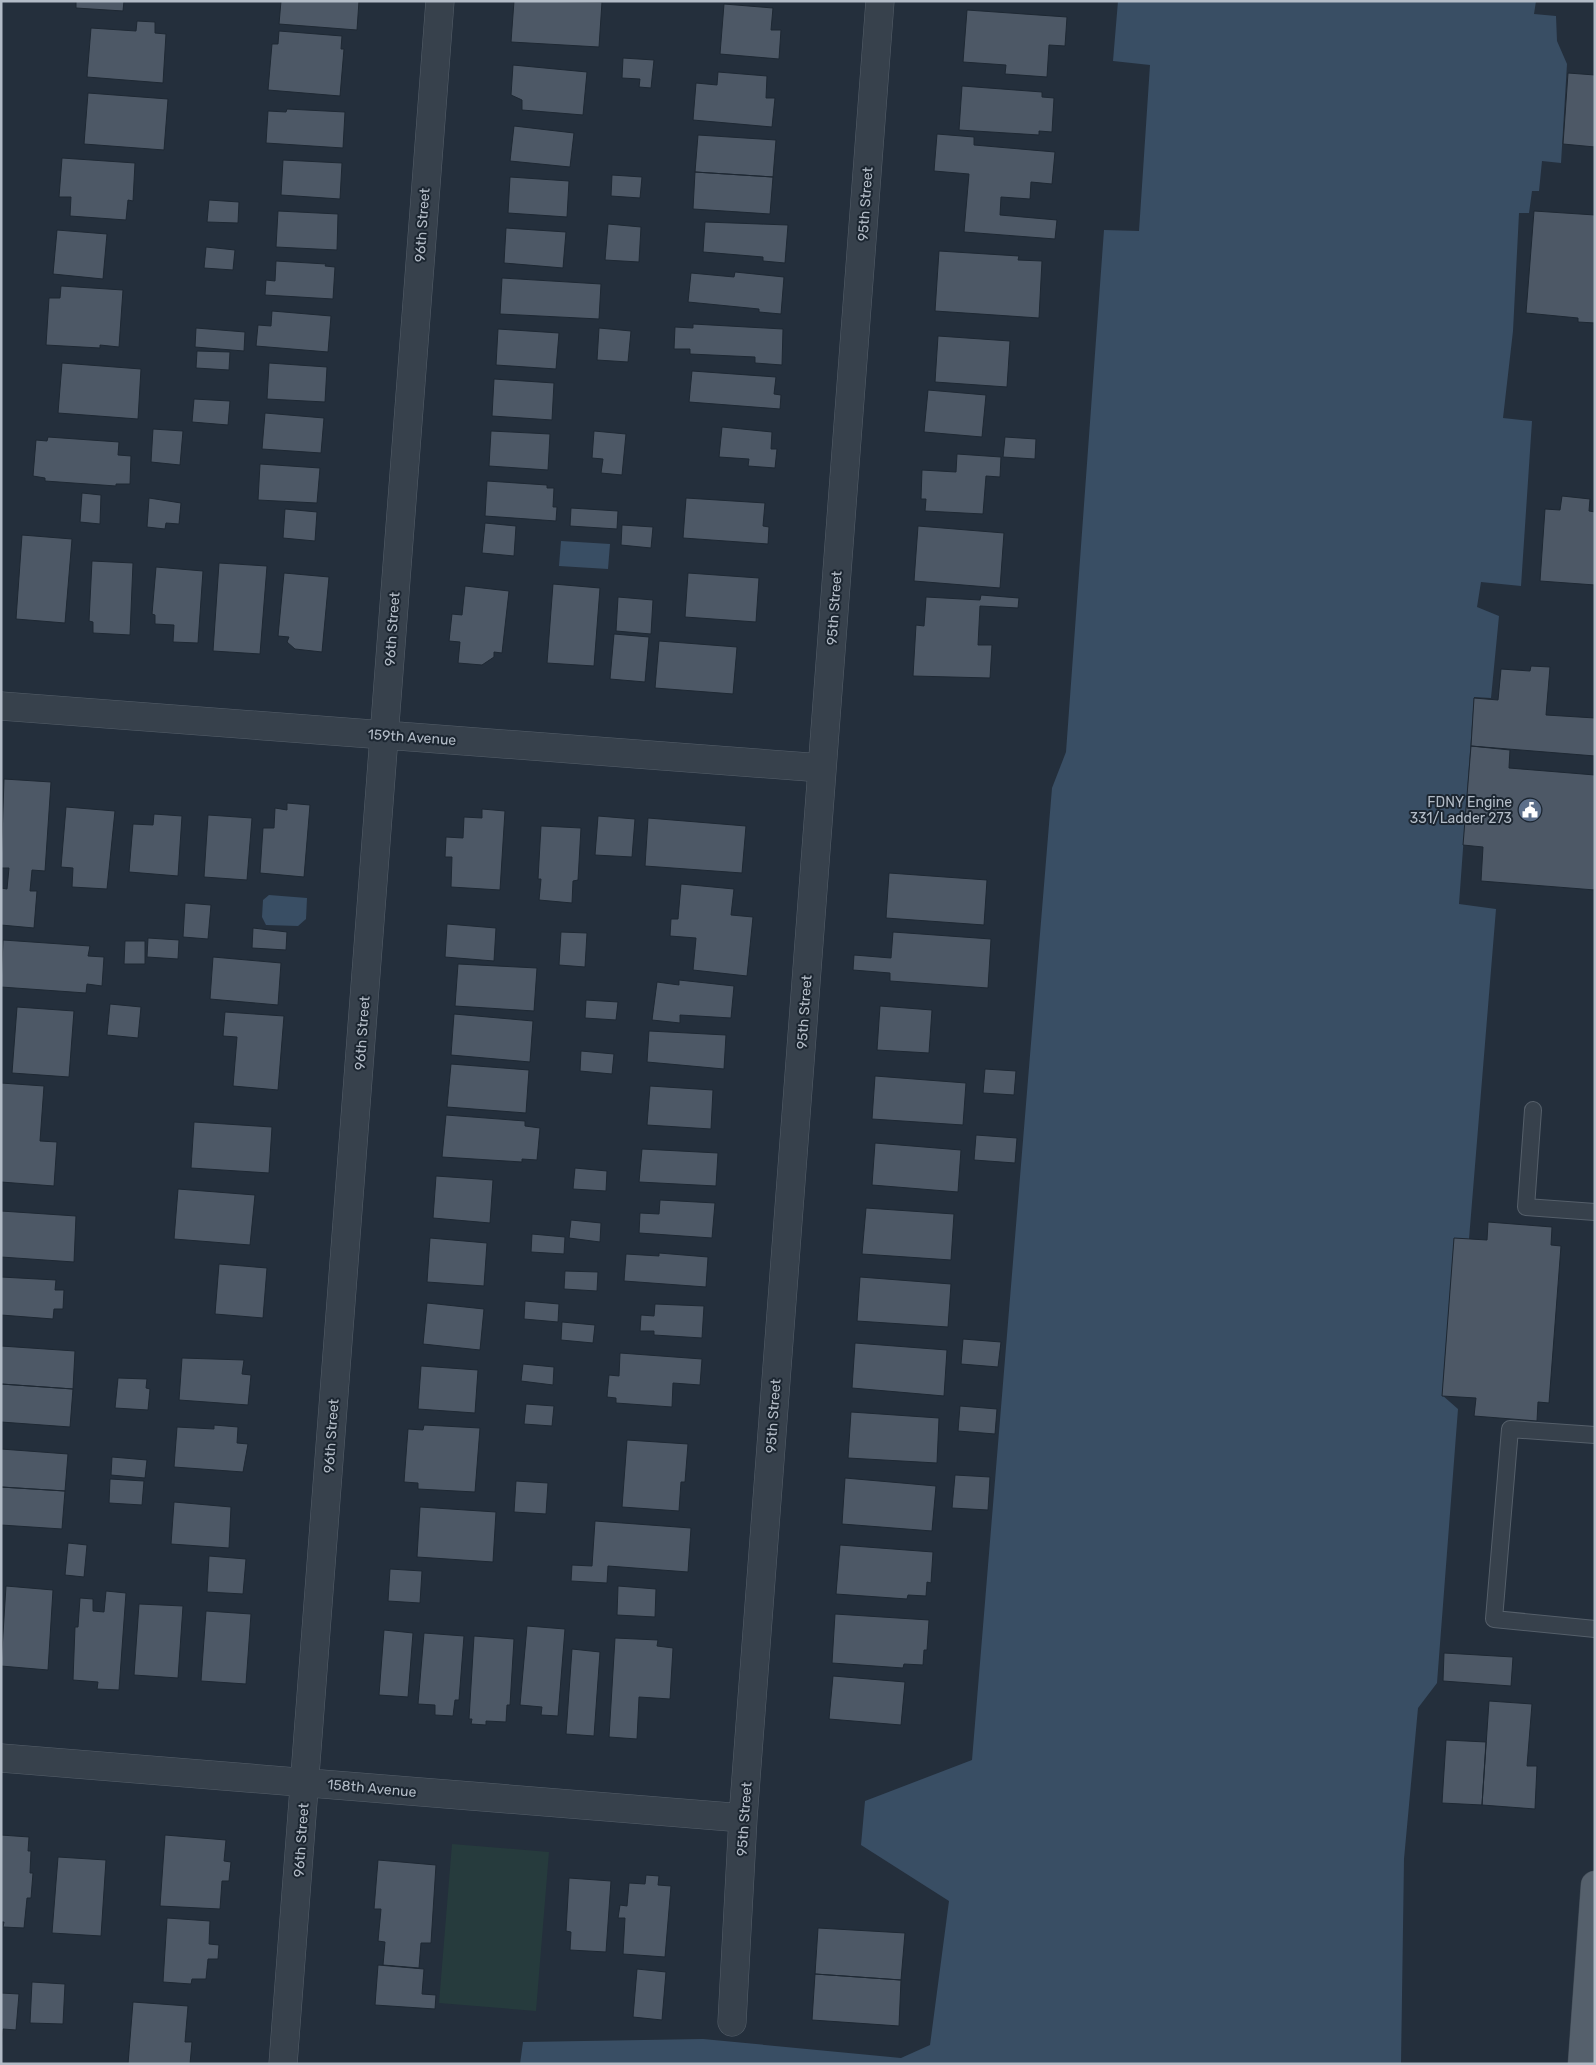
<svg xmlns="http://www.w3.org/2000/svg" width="1596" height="2065" viewBox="0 0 1596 2065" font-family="Rubik,sans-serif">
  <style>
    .green { fill: #263b3d }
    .water { fill: #394e64 }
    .building { fill: #4d5866; stroke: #1e2833 }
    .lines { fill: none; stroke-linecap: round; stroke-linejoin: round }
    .lane-casing { stroke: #555f6a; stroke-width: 18 }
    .street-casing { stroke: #555f6a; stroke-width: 29 }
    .primary-casing { stroke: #404a55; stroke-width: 29 }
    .lane { stroke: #37414c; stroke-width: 16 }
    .street { stroke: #37414c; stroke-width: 28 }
    .primary { stroke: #55606c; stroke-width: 28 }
    .labels { text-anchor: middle; stroke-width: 4; stroke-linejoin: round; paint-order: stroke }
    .street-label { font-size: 14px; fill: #b3bcc7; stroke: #1c2631 }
    .poi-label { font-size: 14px; fill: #b3bcc7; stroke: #1c2631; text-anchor: end }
  </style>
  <rect width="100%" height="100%" fill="#242f3c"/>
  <path class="green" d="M452 1844 549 1852 536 2011 439 2003Z"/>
  <path class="water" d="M1118 1H1536L1534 14 1556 16 1557 41 1567 64 1561 163 1542 161 1539 191H1532L1529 213H1519L1513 331 1503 418 1532 421 1521 586 1481 582 1477 607 1499 616 1491 698 1474 697 1459 904 1496 909 1469 1239 1454 1238 1442 1395 1458 1409 1437 1683 1418 1708 1404 1859 1401 2064H520L523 2042 703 2039 901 2058 930 2045 949 1901 861 1845 865 1801 972 1760 1052 788 1066 752 1104 230 1139 231 1150 65 1113 61Z
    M561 541 610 544 608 569 559 566Z
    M269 895 307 898 306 919 298 926 266 925 262 917 263 900Z"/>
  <path class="building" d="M76 1H124L123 11 76 8Z
    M281 1H359L357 30 279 24Z
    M514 1 602 2 599 47 511 42Z
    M724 4 773 8 771 30H781L779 59 720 54Z
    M967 10 1067 17 1065 46 1049 45 1047 77 1005 74 1006 65 963 62Z
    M137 21 155 22V33L166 34 163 83 87 77 91 28 136 31Z
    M279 31 342 36 341 49H344L340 96 268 90 272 44H278Z
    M623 58 654 60 651 88 639 87 640 79 622 78Z
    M513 65 587 72 583 115 522 110V100L511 95Z
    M718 72 767 76 766 98H775L772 127 693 120 696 83 717 85Z
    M1568 73 1595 75V147L1563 144Z
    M962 86 1042 92V97L1054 98 1052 132 1039 131V135L959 130Z
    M88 93 168 99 164 150 84 144Z
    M287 109 345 112 343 148 266 143 268 111 286 112Z
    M514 126 574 133 570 167 510 161Z
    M937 134 974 137V145L1055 152 1052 184 1031 182 1030 199 1001 197 1000 215 1057 220 1055 239 964 232 969 174 934 171Z
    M698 135 776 140 773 177 695 172Z
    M62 158 135 163 133 201 128 200 126 220 70 216 71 197H59Z
    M283 160 342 163 340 199 281 195Z
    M695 172 773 177 770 214 693 209Z
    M612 175 642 177 640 198 611 196Z
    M510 177 569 181 567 217 508 213Z
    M209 200 239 202 238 223 207 222Z
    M278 211 338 214 337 250 276 247Z
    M1534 211 1595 215V323L1578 322V318L1526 313Z
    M705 222 788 225 785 263 763 261V257L703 252Z
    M608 224 641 227 639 262 605 260Z
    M506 228 566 232 563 268 504 263Z
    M57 230 107 234 103 279 53 274Z
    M206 247 235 250 233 270 204 268Z
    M939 251 1019 256 1018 260 1042 261 1039 318 935 311Z
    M276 261 326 264 325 266 335 267 333 299 265 295 266 280 275 281Z
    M735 272 784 277 781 314 759 312V309L688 302 691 273 734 277Z
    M502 278 601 284 599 319 500 314Z
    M61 286 123 290 119 347 100 345V348L46 345 49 298H60Z
    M272 311 331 316 328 352 256 346 258 325 271 326Z
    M693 324 783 329 782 365 755 363V357L690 354V349H674L675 327 693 328Z
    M196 328 245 332 244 351 195 347Z
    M599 328 631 331 628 362 597 360Z
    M498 329 559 333 556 369 496 365Z
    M938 336 1010 341 1007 387 935 382Z
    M197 351 230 352 229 370 196 368Z
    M62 363 141 369 138 419 58 413Z
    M269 363 327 367 325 402 267 399Z
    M692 371 776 377 774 394 781 395 780 409 689 402Z
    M494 379 554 383 552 420 492 416Z
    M928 390 986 395 982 437 924 432Z
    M194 399 230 401 228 425 192 422Z
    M265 413 324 418 321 453 262 449Z
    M722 427 772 432 771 449H777L775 468 748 466 749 459 719 457Z
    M153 429 183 431 180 465 151 462Z
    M491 431 550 434 548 470 489 466Z
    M594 431 626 434 622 475 601 473 603 459 592 458Z
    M48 437 119 442 118 455 131 456 130 484H116V486L45 481V478L33 476 36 440 47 441Z
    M1005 437 1036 439 1035 459 1003 457Z
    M957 454 1001 457 1000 477 986 476 983 514 925 511 926 499H921L922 470 956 472Z
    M260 464 320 468 317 503 258 500Z
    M487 481 547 485V488H554L553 507H557L556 521 485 516Z
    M82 493 101 495 100 524 80 522Z
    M1562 496 1590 499 1589 511 1595 512V585L1540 581 1545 509 1560 510Z
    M149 498 181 503 179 524 166 523 165 529 147 527Z
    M686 498 765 503 763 526 769 527 768 544 683 538Z
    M571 508 618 511 617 529 570 526Z
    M285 509 317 512 315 541 283 538Z
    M485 523 516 526 514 556 482 553Z
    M622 525 653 527 651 548 621 545Z
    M918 526 1004 533 1000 588 914 581Z
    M22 535 72 539 65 623 16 619Z
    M92 561 133 563 130 635 93 633V622L89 621Z
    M219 563 267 566 260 654 213 651Z
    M156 567 203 571 198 643 173 642 174 625 155 624V615L152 614Z
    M284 573 329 577 322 652 295 649 287 642 289 637 278 636Z
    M688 573 759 578 756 622 685 617Z
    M553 584 600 588 594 666 547 663Z
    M465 586 509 591 502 653 494 652V657L482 665 458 663 460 642 449 641 452 614 462 615Z
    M981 595 1019 598 1018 608 980 606 978 645H992L990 678 913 676 916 625 924 626 926 597 980 600Z
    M618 597 653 600 651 634 616 631Z
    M614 634 649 637 645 682 610 679Z
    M659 641 737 647 733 694 655 688Z
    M1531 666 1550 667 1546 715 1595 718V756L1471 746 1474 698 1498 700 1501 669 1530 671Z
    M1471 746 1510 750 1509 768 1595 775V890L1481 881 1483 847 1463 845Z
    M4 779 51 782 45 871 32 870 30 891H37L34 928 1 925V888L7 889 9 868H1Z
    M287 803 310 805 304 877 260 873 263 828H274L275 808 287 810Z
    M66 807 115 811 107 889 72 887 73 868 61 867Z
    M482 809 505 811 500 890 451 887 452 857H445L446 837 463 838 464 817 482 818Z
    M154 814 182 816 178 876 129 872 133 824 153 825Z
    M208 815 252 818 247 880 204 877Z
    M598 816 635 819 632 857 595 855Z
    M648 818 746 826 742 873 645 866Z
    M541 826 581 828 578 880 573 881 572 903 539 900 541 879H538Z
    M889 873 987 880 984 925 886 918Z
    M681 884 734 889 731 915 753 917 747 976 693 970 696 938 670 936 671 919H678Z
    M185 903 211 905 208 939 183 937Z
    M447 924 496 928 494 961 445 957Z
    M253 928 287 932 286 950 252 948Z
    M561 932 587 933 585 967 559 965Z
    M893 932 991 939 988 988 890 981V973L853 970 854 955 891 958Z
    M148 938 179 940 178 959 147 957Z
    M3 940 90 946 88 956 104 957 102 986 87 984 86 993 1 987Z
    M125 941H145V964H124Z
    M213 957 281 963 278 1005 210 999Z
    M458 964 537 968 534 1011 455 1006Z
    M679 980 734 986 731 1018 680 1015V1023L652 1020 657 982 679 985Z
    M586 1000 618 1002 616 1020 585 1018Z
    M110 1004 141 1007 138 1038 107 1035Z
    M880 1006 932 1010 929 1053 877 1050Z
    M17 1007 74 1011 69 1077 12 1073Z
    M225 1012 284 1016 278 1090 233 1086 237 1037 223 1036Z
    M454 1014 533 1021 530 1062 451 1055Z
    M649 1031 726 1035 724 1069 647 1062Z
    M581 1051 614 1054 612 1074 580 1071Z
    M451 1064 529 1070 526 1113 447 1107Z
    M985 1069 1016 1071 1014 1095 983 1093Z
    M875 1076 966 1083 963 1125 872 1119Z
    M1 1083 44 1086 40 1141 57 1142 54 1186 1 1182Z
    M650 1086 713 1090 711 1129 647 1125Z
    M446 1115 525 1121V1126L540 1128 537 1160 522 1159V1162L442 1157Z
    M194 1122 272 1127 269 1173 191 1168Z
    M976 1135 1017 1138 1015 1163 974 1160Z
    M875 1143 961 1150 958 1192 872 1185Z
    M642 1149 718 1153 716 1186 639 1182Z
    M575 1168 607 1171 606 1191 573 1189Z
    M436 1176 493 1180 490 1223 433 1218Z
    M178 1189 255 1195 250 1245 174 1239Z
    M660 1200 715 1203 712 1238 639 1233 640 1213 659 1214Z
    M866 1208 954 1214 951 1260 862 1254Z
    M1 1211 76 1216 74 1262 1 1257Z
    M571 1220 601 1223 600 1242 569 1238Z
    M1488 1222 1552 1227 1551 1245 1561 1246 1549 1403 1538 1402 1537 1421 1474 1416 1476 1398 1442 1396 1454 1238 1487 1240Z
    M532 1234 565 1237 564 1254 531 1252Z
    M430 1238 487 1243 484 1286 427 1282Z
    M659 1253 708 1257 706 1287 624 1281 626 1254 659 1256Z
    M219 1264 267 1268 263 1318 215 1314Z
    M565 1271 598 1272 597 1291 564 1289Z
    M1 1277 56 1280 55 1290H64L63 1309H54L53 1319 1 1315Z
    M860 1277 951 1284 948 1327 857 1321Z
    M525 1301 559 1304 558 1322 524 1319Z
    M427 1303 484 1309 480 1350 423 1344Z
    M655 1304 704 1306 702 1338 654 1335V1331H640L641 1315 654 1316Z
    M562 1322 595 1325 593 1343 561 1340Z
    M963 1339 1001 1342 998 1367 961 1364Z
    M855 1343 947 1350 944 1396 852 1388Z
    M1 1346 75 1351 73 1389 1 1384Z
    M620 1353 702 1359 700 1385 673 1383 672 1407 616 1403V1398L607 1397 609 1375 619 1376Z
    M182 1358 244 1360 242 1374 251 1375 248 1405 179 1400Z
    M523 1364 554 1367 553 1385 521 1381Z
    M421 1366 478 1370 475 1413 418 1409Z
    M118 1378 147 1379 146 1388 150 1389 148 1410 115 1408Z
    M1 1384 73 1389 70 1427 1 1422Z
    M526 1404 554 1406 552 1426 524 1424Z
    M960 1406 997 1409 995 1434 958 1431Z
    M851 1412 939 1418 937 1463 848 1458Z
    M214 1425 238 1427 237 1443 248 1444 243 1472 174 1467 177 1427 214 1429Z
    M424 1425 480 1428 475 1492 418 1489V1483L404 1482 408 1429 423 1430Z
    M627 1440 688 1444 685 1482H681L679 1511 622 1507Z
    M1 1449 68 1454 65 1491 1 1487Z
    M112 1457 147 1460 145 1478 111 1475Z
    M955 1475 990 1477 988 1510 952 1508Z
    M845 1478 936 1486 932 1531 842 1524Z
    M110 1479 144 1481 142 1505 109 1503Z
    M516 1481 548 1483 546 1514 514 1512Z
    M1 1487 65 1491 62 1529 1 1525Z
    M174 1502 231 1507 229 1548 171 1544Z
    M420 1507 496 1512 493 1562 417 1557Z
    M595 1521 691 1528 688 1572 608 1566 607 1583 571 1581 572 1565 592 1566Z
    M68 1543 87 1545 84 1577 65 1575Z
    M840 1545 933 1552 931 1583 927 1582 926 1596 908 1595 907 1599 836 1594Z
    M209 1556 246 1559 243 1594 207 1592Z
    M390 1569 422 1571 420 1603 388 1601Z
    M6 1586 53 1590 48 1670 1 1666Z
    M618 1586 656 1589 655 1617 617 1615Z
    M106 1591 126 1593 119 1690 97 1689 98 1682 73 1680 75 1627H78L80 1598 93 1599V1611L104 1612Z
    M139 1604 183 1606 178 1678 134 1675Z
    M206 1611 251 1614 246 1684 201 1681Z
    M835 1614 929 1620 927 1650H924L923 1665 904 1664 903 1668 832 1663Z
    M527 1626 565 1629 558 1716 541 1715 542 1707 520 1705Z
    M384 1630 413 1633 408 1697 379 1695Z
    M424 1633 464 1636 459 1700H455L453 1716 435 1715V1705L418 1704Z
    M474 1636 514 1639 510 1705H507L506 1722 486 1721V1725L471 1724 472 1719H469Z
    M615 1638 658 1640 657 1646 673 1648 670 1699 639 1697 637 1739 609 1737Z
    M572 1649 600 1652 594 1736 566 1734Z
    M1444 1653 1513 1657 1511 1686 1443 1681Z
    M833 1676 905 1682 901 1725 829 1719Z
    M1489 1701 1532 1704 1527 1766H1537L1535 1809 1482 1805Z
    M1446 1740 1486 1742 1482 1805 1442 1803Z
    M1 1835 29 1837 28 1851H31L30 1873H33L31 1898H27L24 1928 3 1927 4 1922H1Z
    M165 1835 226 1840 224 1861 231 1862 229 1881H222L220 1909 160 1906Z
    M58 1857 106 1860 101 1936 52 1933Z
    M378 1860 436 1865 431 1943H421L419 1968 383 1965 385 1942 378 1941 381 1909H374Z
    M646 1875 659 1876 658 1885 671 1886 665 1957 623 1954 625 1918H618L620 1905 627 1906 629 1883 645 1884Z
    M569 1878 611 1881 606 1952 570 1950 571 1932 566 1931Z
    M167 1918 210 1921 209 1944 219 1945 218 1959H208L206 1979H192L191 1984 163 1982Z
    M818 1928 905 1933 901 1980 815 1974Z
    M378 1965 424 1969 422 1994 436 1995 435 2009 375 2005Z
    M637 1969 666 1972 662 2020 633 2017Z
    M815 1974 901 1980 899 2026 812 2020Z
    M32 1982 65 1984 63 2024 30 2023Z
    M1 1993 19 1994 16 2030 3 2029 1 2053Z
    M133 2002 188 2006 185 2042H192L190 2064H128Z"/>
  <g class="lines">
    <g class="lane-casing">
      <path id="lane" d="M1533 1110 1526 1207 1595 1212
        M1595 1435 1510 1429 1494 1619 1595 1629"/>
    </g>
    <g class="street-casing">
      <path id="street" d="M1 706 822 768
        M1 1758 743 1818
        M732 2022 743 1818 880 1
        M283 2064 440 1"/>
    </g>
    <g class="primary-casing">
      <path id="primary" d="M1582 2064 1595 1885"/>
    </g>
    <use href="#lane" class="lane"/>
    <use href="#street" class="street"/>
    <use href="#primary" class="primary"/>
  </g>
  <defs>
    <g id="civic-disc" transform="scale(1.25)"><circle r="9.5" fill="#5c6f8a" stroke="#1c2631"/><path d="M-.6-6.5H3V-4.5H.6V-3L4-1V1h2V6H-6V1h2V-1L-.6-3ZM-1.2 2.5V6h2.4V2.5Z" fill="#fff"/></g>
  </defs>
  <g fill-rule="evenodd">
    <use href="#civic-disc" x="1530" y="810"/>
  </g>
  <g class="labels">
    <g class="street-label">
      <text transform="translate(865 204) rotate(-86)" y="5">95th Street</text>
      <text transform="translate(422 225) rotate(-86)" y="5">96th Street</text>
      <text transform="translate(834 608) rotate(-86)" y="5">95th Street</text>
      <text transform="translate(392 629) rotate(-86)" y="5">96th Street</text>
      <text transform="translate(412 737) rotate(4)" y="5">159th Avenue</text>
      <text transform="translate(804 1012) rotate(-86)" y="5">95th Street</text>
      <text transform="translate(362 1033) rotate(-86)" y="5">96th Street</text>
      <text transform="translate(773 1416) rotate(-86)" y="5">95th Street</text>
      <text transform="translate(331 1436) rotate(-86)" y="5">96th Street</text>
      <text transform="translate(372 1788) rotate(5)" y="5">158th Avenue</text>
      <text transform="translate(744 1819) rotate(-86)" y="5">95th Street</text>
      <text transform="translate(301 1840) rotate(-86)" y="5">96th Street</text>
    </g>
    <g class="poi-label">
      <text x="1512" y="807">FDNY Engine<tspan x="1512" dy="16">331/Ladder 273</tspan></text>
    </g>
  </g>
  <rect width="1596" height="2065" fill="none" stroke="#b3bcc7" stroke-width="5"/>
</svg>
